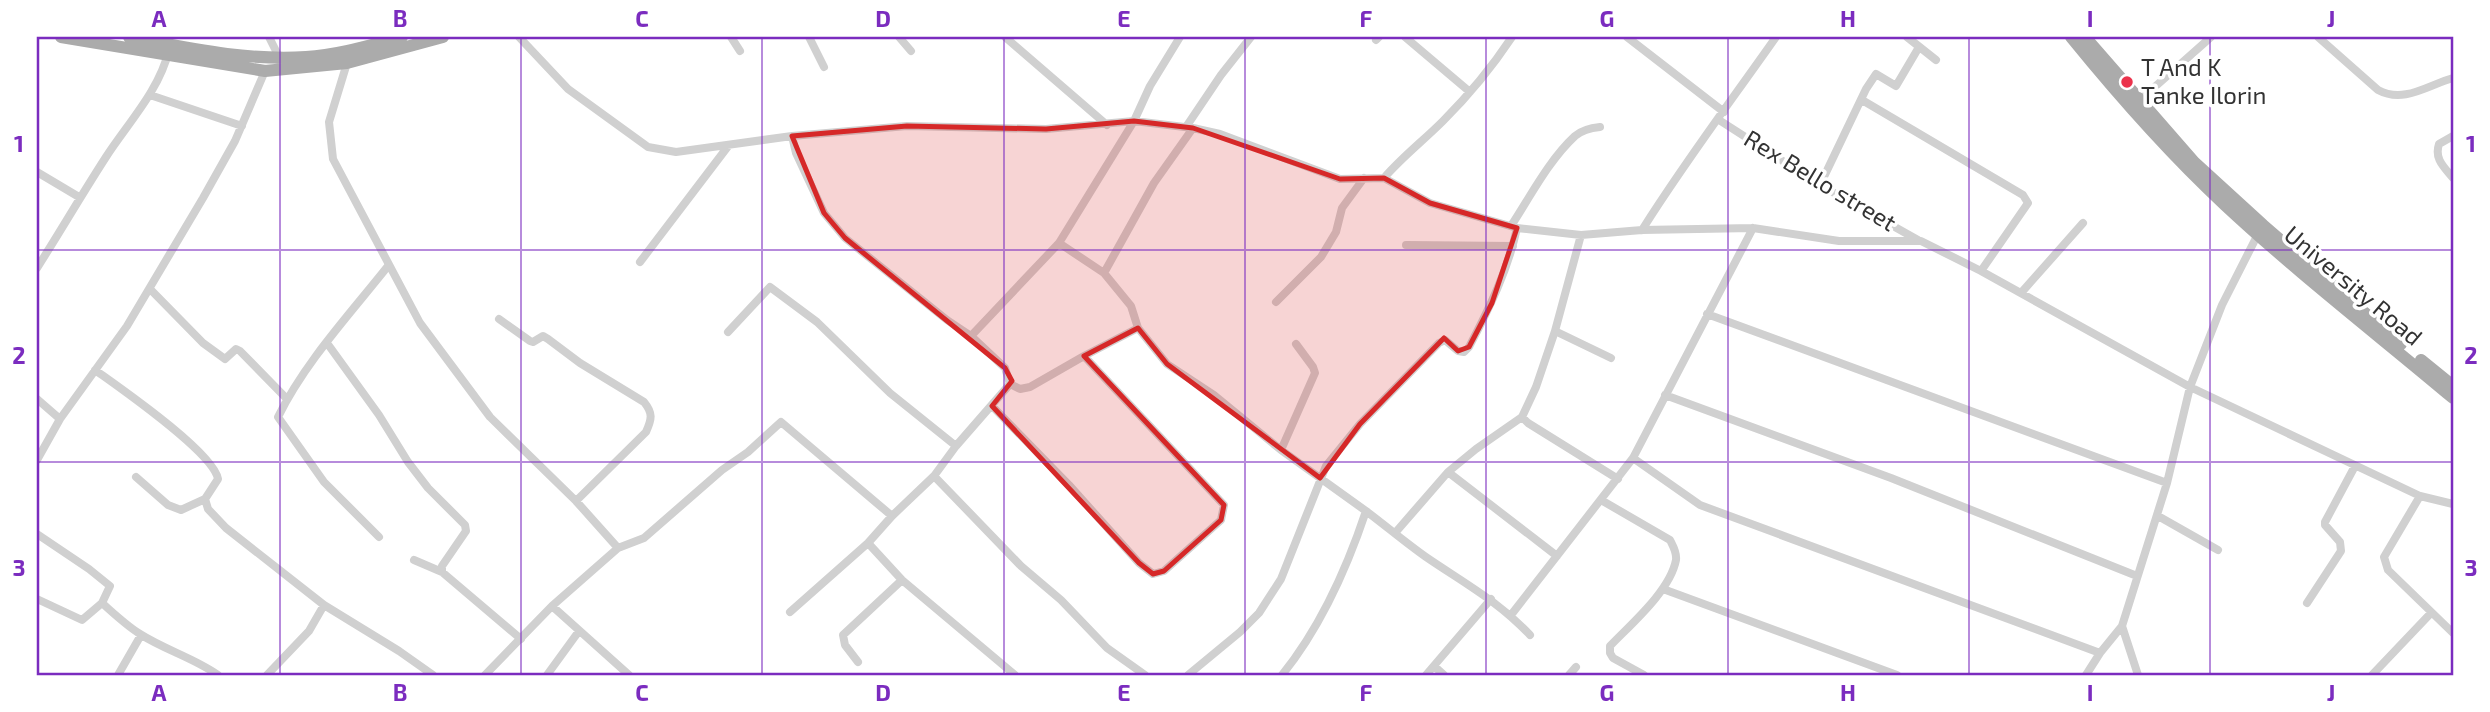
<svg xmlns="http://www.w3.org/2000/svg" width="2490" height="712" viewBox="0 0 2490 712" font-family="'Exo 2',sans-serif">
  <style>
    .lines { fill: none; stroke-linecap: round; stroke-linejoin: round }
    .street { stroke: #d0d0d0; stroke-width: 8 }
    .primary { stroke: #ababab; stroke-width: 12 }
    .marked { fill: #d62828; fill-opacity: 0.2; stroke: #d62828; stroke-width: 5; stroke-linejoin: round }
    .grid { fill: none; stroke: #7b2cbf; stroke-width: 2; stroke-opacity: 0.55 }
    .poi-dot { fill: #eb334c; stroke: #fff; stroke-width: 2.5 }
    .labels { text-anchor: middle; stroke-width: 7; stroke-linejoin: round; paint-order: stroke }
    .poi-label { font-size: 24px; fill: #333; stroke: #fff; text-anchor: start }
    .street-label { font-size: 24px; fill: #333; stroke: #fff }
    .neatline { fill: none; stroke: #7b2cbf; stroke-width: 2.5 }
    .grid-label { font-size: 23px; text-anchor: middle; font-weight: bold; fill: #7b2cbf }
  </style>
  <rect width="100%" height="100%" fill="#fff"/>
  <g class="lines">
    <path class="street" d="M269 37 279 57
      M519 37 568 89 648 147 676 152 792 136 907 126 1046 129 1134 121 1193 128 1220 134 1340 179 1384 178 1430 203 1517 228 1581 235 1642 230 1753 228 1839 241H1921L1981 271 2190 387 2420 496 2453 504
      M731 37 740 51
      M809 37 824 67
      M899 37 911 51
      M1005 37 1107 125
      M1405 37 1470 92
      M1627 37 1724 112
      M1907 37 1936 60
      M2318 37 2378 90C2404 104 2428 85 2453 78
      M1376 40 1379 37
      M347 63 329 122 333 159 420 323 490 417 576 501 618 548
      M150 95 242 126
      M1862 100 2023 195 2028 203 1981 271
      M2140 100 2211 37
      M1719 120 1820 185 1918 240
      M1186 127 1221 75 1251 37
      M2453 136 2439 144C2434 159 2444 167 2453 178
      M37 172 79 197
      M1384 178C1402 157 1423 141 1443 121 1469 95 1492 67 1512 37
      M1820 185 1866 89 1876 74 1896 86 1919 47
      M1511 226C1530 197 1549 160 1575 136 1582 130 1590 128 1600 127
      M1642 230C1684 163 1731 101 1776 37
      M1059 243 1104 273 1131 306 1138 328 1167 364 1214 395 1281 450 1366 511C1347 568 1320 628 1282 675
      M1406 245 1513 246
      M640 262 729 145
      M37 268C60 232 82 194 106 157 128 123 159 91 169 50
      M1104 273 1154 183 1193 128
      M150 289 203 343 225 359 236 349 240 351 287 399
      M2021 293 2083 223
      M1276 302 1321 257 1336 232 1342 208 1364 178
      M1707 314 2167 483
      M499 319 530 341 533 342 543 336 548 339 580 363 644 402C653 413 652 419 646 432L576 501
      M1555 331 1611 358
      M728 332 770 287 817 322 890 393 956 446
      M971 336 1059 243 1134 121 1150 86 1180 37
      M327 343 379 415 408 462 428 488 465 525 466 531 442 566V572
      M95 370C120 388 213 452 218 479L205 499 181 510 168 505 136 477
      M1010 384 1020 389 1030 387 1084 356
      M1665 395 1891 478 2137 576
      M37 399 60 419
      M992 406 1069 485 1139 563 1153 574 1164 571 1221 520 1224 505 1084 356 1138 328
      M1522 417 1528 423 1618 479
      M1281 450 1315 373 1313 367 1296 344
      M1633 458 1700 505 2100 653
      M37 460 60 419 127 326 203 198 235 141 265 71
      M1448 472 1476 449 1522 417 1536 387 1555 331 1581 235
      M934 476 1021 566 1061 600 1107 648 1145 675
      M2420 496 2384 557 2388 570 2453 633
      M205 499 208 509 226 528 324 605 399 651 433 675
      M1601 500 1670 540C1673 546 1677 552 1676 560 1670 591 1631 624 1610 646V653L1613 658 1644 675
      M1366 511C1386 526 1406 543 1426 557 1464 583 1498 601 1530 635
      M2158 516 2218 550
      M1395 533 1448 472 1557 556
      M37 534 89 569 110 586 102 603C114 614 127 626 140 634 165 650 194 658 218 675
      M379 537 324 482 278 417C305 362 350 314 388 266
      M868 543 902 580 1015 675
      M414 560 442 572 521 639
      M1663 589 1897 675
      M37 599 82 620 102 603
      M2307 603 2341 551 2340 542 2325 525V522L2355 466
      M552 606 629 675
      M790 612 868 543 892 516 934 476 956 446 1010 384 1005 368 971 336 947 320 845 238 824 213 796 153 792 136
      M1511 615 1633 458 1753 228
      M858 662 845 645 843 635 902 580
      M1434 666 1444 675
      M118 675 141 635
      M267 675 309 631 324 605
      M485 675 552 606 618 548 644 538 722 470 748 452 781 422 892 516
      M547 675 579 631
      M1188 675 1240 632 1259 613 1281 579 1326 466 1360 424 1439 343 1445 340 1458 351 1464 352 1469 347C1489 309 1508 270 1517 228
      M1426 675 1491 599
      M1569 675 1576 667
      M2086 675 2100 653 2122 626
      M2138 675 2122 626 2167 483 2190 387 2222 305 2259 232
      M2372 675 2431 613"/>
    <path class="primary" d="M61 37 265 71 347 63 443 37
      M129 37C188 48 246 61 306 57 339 55 371 45 402 37
      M2071 37C2119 96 2169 153 2225 205 2298 273 2377 334 2453 398
      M2085 37 2194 162 2263 225 2401 344
      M2421 360 2453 386"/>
  </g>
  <path class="marked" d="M1134 121 1193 128 1340 179 1384 178 1430 203 1517 228 1492 303 1469 347 1458 351 1444 338 1360 424 1320 478 1167 364 1138 328 1084 356 1224 505 1221 520 1164 571 1153 574 1139 563 992 406 1012 381 1005 368 845 238 824 213 792 136 907 126 1046 129Z"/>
  <path class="grid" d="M280 37V675M521 37V675M762 37V675M1004 37V675M1245 37V675M1486 37V675M1728 37V675M1969 37V675M2210 37V675M37 250H2453M37 462H2453"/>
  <circle class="poi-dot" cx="2127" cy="82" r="7"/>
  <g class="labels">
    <g class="poi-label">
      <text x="2141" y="76">T And K<tspan x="2141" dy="28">Tanke Ilorin</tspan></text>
    </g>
    <g class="street-label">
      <text transform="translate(1820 181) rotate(31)" y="8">Rex Bello street</text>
      <text transform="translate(2353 286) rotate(40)" y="8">University Road</text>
    </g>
  </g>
  <rect width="2490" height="712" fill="none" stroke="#ffffff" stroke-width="77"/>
  <rect x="38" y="38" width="2414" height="636" class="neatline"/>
  <g class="grid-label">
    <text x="159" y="27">A</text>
    <text x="400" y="27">B</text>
    <text x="642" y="27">C</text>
    <text x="883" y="27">D</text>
    <text x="1124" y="27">E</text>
    <text x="1366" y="27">F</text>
    <text x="1607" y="27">G</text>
    <text x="1848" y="27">H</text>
    <text x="2090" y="27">I</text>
    <text x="2331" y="27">J</text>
    <text x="19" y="152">1</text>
    <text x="2471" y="152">1</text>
    <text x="19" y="364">2</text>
    <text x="2471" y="364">2</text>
    <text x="19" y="576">3</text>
    <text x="2471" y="576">3</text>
    <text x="159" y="701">A</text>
    <text x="400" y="701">B</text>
    <text x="642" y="701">C</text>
    <text x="883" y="701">D</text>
    <text x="1124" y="701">E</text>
    <text x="1366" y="701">F</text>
    <text x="1607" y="701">G</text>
    <text x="1848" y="701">H</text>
    <text x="2090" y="701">I</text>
    <text x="2331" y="701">J</text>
  </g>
</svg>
